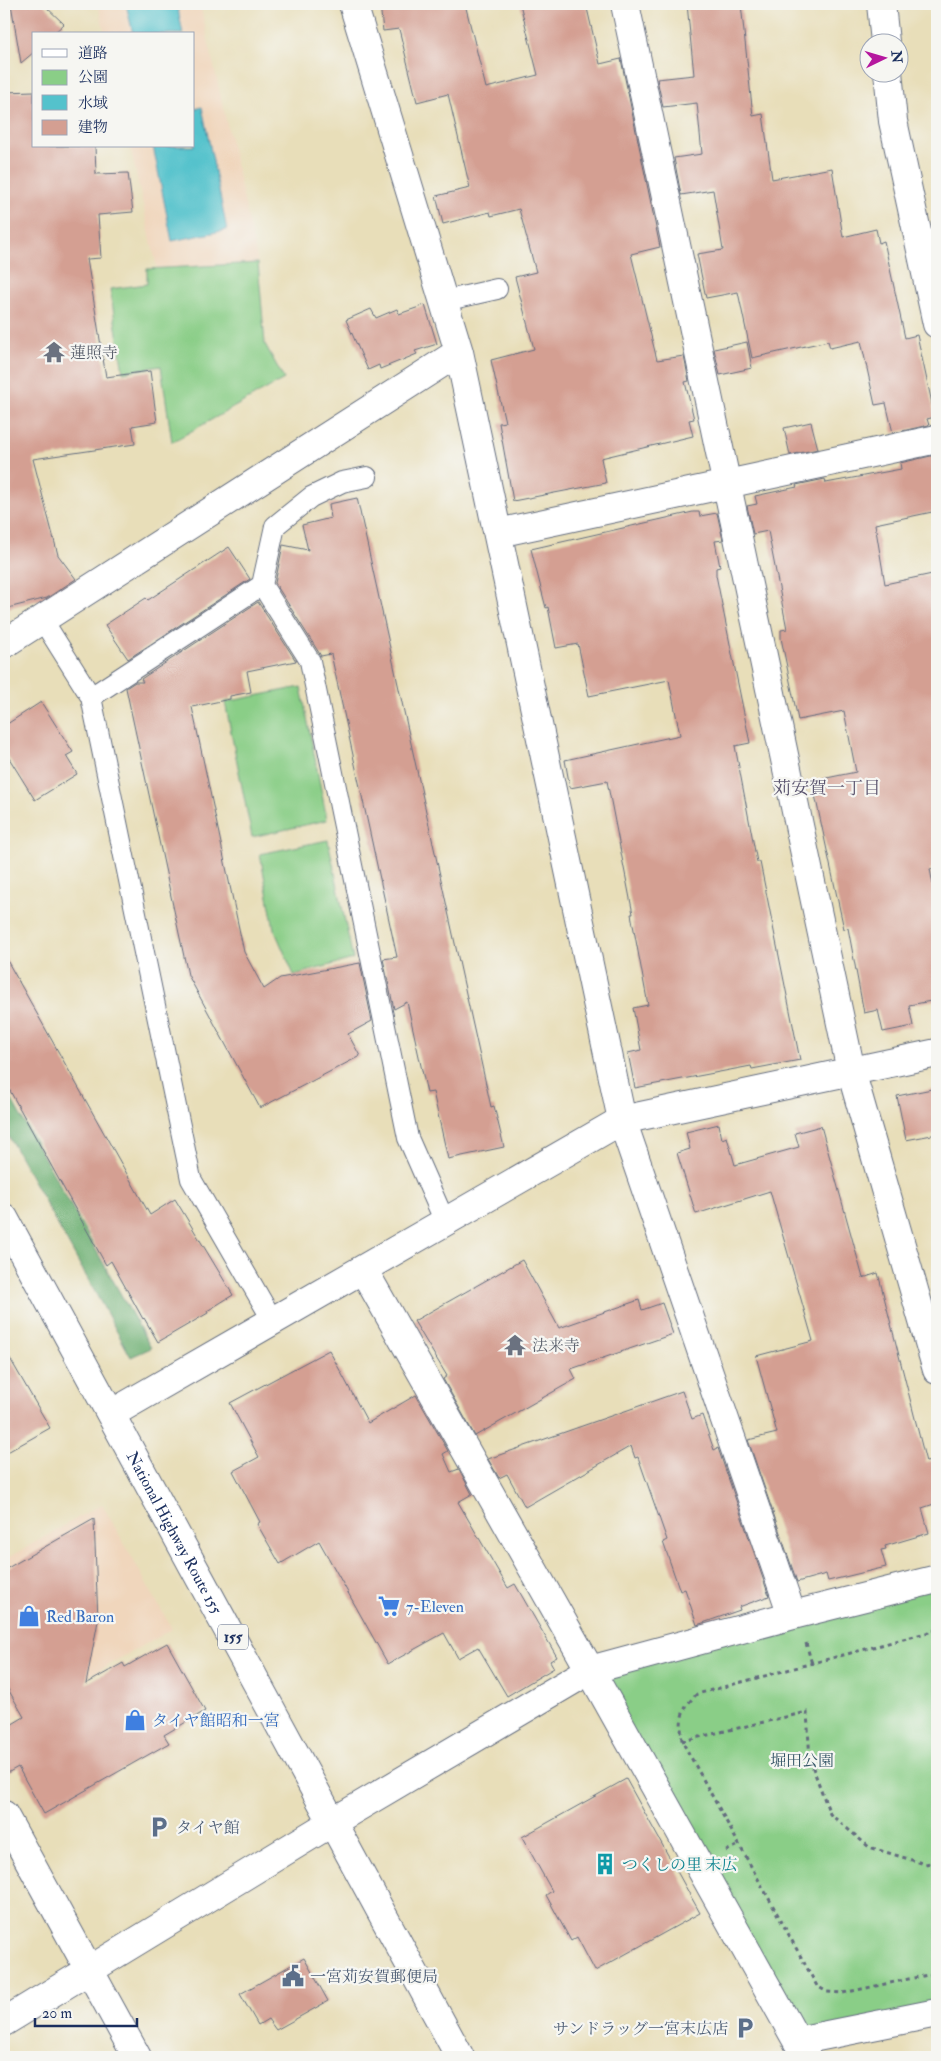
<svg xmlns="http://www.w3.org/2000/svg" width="941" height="2061" viewBox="0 0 941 2061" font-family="'IM FELL Double Pica','Noto Serif JP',serif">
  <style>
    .built { fill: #f0d6bc }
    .green { fill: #8ace87; stroke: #527e72 }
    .forest { fill: #6fb174; stroke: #457069 }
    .water { fill: #54c2cc; stroke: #387895 }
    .building { fill: #d49f92 }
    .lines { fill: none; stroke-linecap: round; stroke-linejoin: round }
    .lane-casing { stroke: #636c7e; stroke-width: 22 }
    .street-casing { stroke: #636c7e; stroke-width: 30 }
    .highway-casing { stroke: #636c7e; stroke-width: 30 }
    .path { stroke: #636c7e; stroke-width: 3; stroke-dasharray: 4 4; stroke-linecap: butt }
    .lane { stroke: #fff; stroke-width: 20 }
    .street { stroke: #fff; stroke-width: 28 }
    .highway { stroke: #fff; stroke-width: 28 }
    .labels { text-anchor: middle; stroke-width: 4.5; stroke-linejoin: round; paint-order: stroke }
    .shield { fill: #f6f6f2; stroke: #5d6b8a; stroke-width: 1 }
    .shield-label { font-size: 15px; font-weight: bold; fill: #1b2f5e }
    .worship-label { font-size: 16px; fill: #5b616d; stroke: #f6f6f2; text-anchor: start }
    .street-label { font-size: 16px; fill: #1b2f5e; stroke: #f6f6f2 }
    .shop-label { font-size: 16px; fill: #366cbe; stroke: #f6f6f2; text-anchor: start }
    .park-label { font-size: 16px; fill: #375768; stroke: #f6f6f2 }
    .service-label { font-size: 16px; fill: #4e5e75; stroke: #f6f6f2; text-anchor: start }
    .culture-label { font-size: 16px; fill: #0d838f; stroke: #f6f6f2; text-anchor: start }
    .neighbourhood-label { font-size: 18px; fill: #5c5670; stroke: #f6f6f2 }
  </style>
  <rect width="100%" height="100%" fill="#f6f6f2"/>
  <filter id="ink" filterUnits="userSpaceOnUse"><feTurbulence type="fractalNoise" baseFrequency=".02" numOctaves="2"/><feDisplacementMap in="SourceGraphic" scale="10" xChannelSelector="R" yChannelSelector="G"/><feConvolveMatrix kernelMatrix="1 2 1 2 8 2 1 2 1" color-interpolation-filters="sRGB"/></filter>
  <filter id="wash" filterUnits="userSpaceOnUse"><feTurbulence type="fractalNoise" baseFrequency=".0096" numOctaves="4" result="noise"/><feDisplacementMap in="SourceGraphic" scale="20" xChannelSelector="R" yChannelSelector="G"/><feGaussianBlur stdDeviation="1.12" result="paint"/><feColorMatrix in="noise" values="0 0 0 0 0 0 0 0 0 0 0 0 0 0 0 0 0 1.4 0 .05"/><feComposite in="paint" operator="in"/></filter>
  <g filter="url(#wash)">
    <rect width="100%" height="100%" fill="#e8deb9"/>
    <path class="built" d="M98 4H200L258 263 157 268 130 146H194V34H105Z
      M102 1504 172 1629 4 1724V1560Z"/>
    <path class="green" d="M258 263 265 344 284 379 172 442 161 366 123 372 110 289 147 284V269Z
      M301 687 327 820 252 837 225 702Z
      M328 840 353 959 294 975 274 929 260 854Z
      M937 1585V2006L802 2033 597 1674Z"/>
    <path class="forest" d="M4 1086 151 1348 131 1357 4 1128Z"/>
    <path class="water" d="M126 4H177L183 34H133Z
      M202 107 227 230 172 241 153 146H194V109Z"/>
    <g id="blocks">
      <path class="building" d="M11 4H43L64 24 53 34H34V52L21 63Z
        M380 4H465L486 88 538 75 520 4H586L600 64 621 59 660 247 631 254 657 360 684 356 689 381 685 382 694 419 689 420 693 436 601 458 606 483 513 501 499 423 505 422 491 360 534 349 515 277 536 272 519 209 491 216 490 212 443 224 436 196 470 188 448 94 417 102 399 29 383 31Z
        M687 4H741L753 116 763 114 772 179 832 168 843 237 876 229 879 243 884 241 905 338 917 335 935 417 927 419 929 425 893 433 886 403 875 405 861 341 830 348 828 341 752 358 738 292 706 298 697 254 723 250 713 190 681 195 674 158 702 154 697 103 663 107 657 79 694 75Z
        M34 91V146H95L96 174 128 173 133 212 98 215 101 258 87 259 106 377 150 371 157 422 132 426 135 444 33 459 58 555 76 579 47 598 4 609V92Z
        M425 305 437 344 415 351 417 354 380 369 379 365 368 370 346 320 371 309 376 318 397 309 399 314Z
        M747 342 752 368 720 375 714 349Z
        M811 422 818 449 790 455 784 428Z
        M935 455 937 464V511L875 524 885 584 937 573V867L930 869 937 906V1000L909 1005 913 1026 883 1032 878 1010 864 1013 848 928 844 929 812 781 856 772 844 711 798 720 781 638V630L787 629 768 531 753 534 747 506 757 504 755 496 797 487 796 485 825 479 826 483 901 469 900 463Z
        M357 498 491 1107 494 1106 504 1147 448 1159 433 1092 427 1093 407 1002 394 1009 383 959 397 957 331 654 321 656 275 583 283 545 308 550 302 525 331 518 329 504Z
        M693 512H699L700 516 717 513 723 540 715 541 720 567 716 568V575L750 743 735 746 757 862H760L800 1060 752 1069 751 1066 635 1088 628 1053 641 1050 633 1008 648 1005 631 914H633L607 781 570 788 565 760 680 735 669 680 589 696 578 644 556 648 548 607 546 608 531 549Z
        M229 547 250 579 128 659 105 625 146 598 148 600Z
        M258 602 296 661 247 671 251 692 230 696V699L192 707 244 952 264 989 280 978 360 963 372 1021 348 1034 360 1056 260 1108 188 975 126 688 135 682H143L141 679Z
        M41 702 73 752 66 756 77 774 35 800 4 750V726Z
        M4 955 150 1215 175 1199 233 1295 207 1311 208 1313 158 1342 144 1318 143 1319 111 1261 106 1265 4 1080Z
        M937 1088V1134L906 1140 897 1096Z
        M719 1124 722 1139 727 1137 735 1165 799 1147 795 1133 821 1126 863 1278 878 1273 926 1462 937 1460V1503L922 1508 929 1533 885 1546 886 1549 881 1550 886 1567 828 1581 826 1574 797 1582 748 1440 777 1433 756 1356 813 1341 770 1191 696 1214 677 1153 690 1149 686 1132Z
        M522 1260 559 1328 639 1300 642 1310 662 1303 673 1334 571 1369 576 1379 475 1436 443 1379 447 1376 414 1321Z
        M4 1348 50 1428 4 1454Z
        M329 1350 368 1423 416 1395 448 1451 443 1454 451 1472 459 1469 472 1494 458 1502 508 1588 515 1584 557 1657 550 1661 554 1668 507 1696 478 1647 458 1658 444 1633 388 1664 319 1541 280 1564 257 1524 260 1522 233 1471 259 1457 230 1403Z
        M682 1391 692 1419 702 1415 714 1450 718 1448 769 1596 739 1607 740 1610 697 1625 685 1589 680 1591 663 1542 667 1540 638 1457 635 1458 631 1446 525 1507 507 1474 499 1478 488 1459Z
        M94 1519 98 1621 86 1684 123 1663 125 1667 167 1643 205 1711 164 1735 169 1743 44 1814 18 1767 4 1775V1729L24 1717 4 1682V1570Z
        M626 1779 700 1913 595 1971 577 1937 571 1941 546 1895 552 1891 522 1837Z
        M304 1958 328 2001 276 2030 268 2019 258 2025 240 1994Z"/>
    </g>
  </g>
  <g filter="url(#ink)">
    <use href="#blocks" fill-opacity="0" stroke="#636c7e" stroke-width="1"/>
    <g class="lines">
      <g class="lane-casing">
        <path id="lane" d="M444 301 497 289
          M262 585 275 526 311 497 342 482 367 477
          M42 619 91 697 191 1179 273 1321
          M91 697 262 585 310 661 408 1138 445 1222"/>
      </g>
      <g class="street-casing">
        <path id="street" d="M353 4 459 352 622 1120 792 1615
          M625 4 851 1071 937 1370
          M881 4 885 42
          M888 72 893 121 937 324
          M498 533 937 439
          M4 644 459 352
          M363 1269 590 1670 806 2057
          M111 1414 622 1120 937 1053
          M4 1815 137 2057
          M4 2022 331 1823 590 1670 797 1614 937 1579
          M797 2041 937 2013"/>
      </g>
      <g class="highway-casing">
        <g id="highway">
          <path id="s1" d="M4 1218 460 2057"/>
        </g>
      </g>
      <path class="path" d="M937 1630 697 1694C680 1710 680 1719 682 1741L817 1986 827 1992 843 1993 937 1973
        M806 1643 812 1664
        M682 1741 807 1712 810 1760 830 1814 869 1847 925 1864 937 1862
        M726 1851 739 1845"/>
      <use href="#lane" class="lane"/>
      <use href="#street" class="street"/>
      <use href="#highway" class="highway"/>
    </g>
  </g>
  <defs>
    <g id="temple-bare" transform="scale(1.725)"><path d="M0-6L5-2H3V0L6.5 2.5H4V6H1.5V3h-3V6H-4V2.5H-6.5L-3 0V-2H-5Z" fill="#6b7280" stroke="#f6f6f2" stroke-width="2.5" paint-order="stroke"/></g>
    <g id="supermarket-bare" transform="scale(1.725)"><path d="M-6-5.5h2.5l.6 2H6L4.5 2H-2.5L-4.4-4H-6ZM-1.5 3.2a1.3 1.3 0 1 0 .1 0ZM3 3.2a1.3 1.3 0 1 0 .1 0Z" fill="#3f7fe0" stroke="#f6f6f2" stroke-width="2.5" paint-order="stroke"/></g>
    <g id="shop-bare" transform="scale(1.725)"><path d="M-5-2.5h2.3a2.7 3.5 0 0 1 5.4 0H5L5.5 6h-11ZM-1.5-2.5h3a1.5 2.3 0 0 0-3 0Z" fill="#3f7fe0" stroke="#f6f6f2" stroke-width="2.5" paint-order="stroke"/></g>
    <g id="parking-bare" transform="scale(1.725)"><path d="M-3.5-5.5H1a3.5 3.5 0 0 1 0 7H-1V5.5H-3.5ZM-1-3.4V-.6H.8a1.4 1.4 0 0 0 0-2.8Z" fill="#5c6f8a" stroke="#f6f6f2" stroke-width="2.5" paint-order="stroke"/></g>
    <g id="building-bare" transform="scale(1.725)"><path d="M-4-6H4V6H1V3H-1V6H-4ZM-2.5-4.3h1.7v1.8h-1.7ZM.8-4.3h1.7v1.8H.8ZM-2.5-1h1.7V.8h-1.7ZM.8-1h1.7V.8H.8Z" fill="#0f9aa8" stroke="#f6f6f2" stroke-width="2.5" paint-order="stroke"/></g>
    <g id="civic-bare" transform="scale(1.725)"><path d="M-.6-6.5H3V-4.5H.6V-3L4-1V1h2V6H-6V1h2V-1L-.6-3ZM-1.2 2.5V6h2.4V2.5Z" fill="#5c6f8a" stroke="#f6f6f2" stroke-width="2.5" paint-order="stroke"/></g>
  </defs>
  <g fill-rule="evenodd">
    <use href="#temple-bare" x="54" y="352"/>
    <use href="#temple-bare" x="515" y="1345"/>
    <use href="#supermarket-bare" x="389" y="1606"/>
    <use href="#shop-bare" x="29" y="1616"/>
    <use href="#shop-bare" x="135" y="1720"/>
    <use href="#parking-bare" x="159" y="1827"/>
    <use href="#building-bare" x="605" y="1864"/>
    <use href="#civic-bare" x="293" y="1976"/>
    <use href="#parking-bare" x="745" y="2028"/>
  </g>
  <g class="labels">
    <rect class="shield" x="218" y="1624.5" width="30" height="25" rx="4"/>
    <g class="shield-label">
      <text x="233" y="1642">155</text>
    </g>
    <g class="worship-label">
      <text x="70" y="358">蓮照寺</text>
      <text x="532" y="1351">法来寺</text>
    </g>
    <g class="street-label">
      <text dy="6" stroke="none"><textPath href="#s1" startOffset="358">National Highway Route 155</textPath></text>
    </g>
    <g class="shop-label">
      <text x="406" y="1612">7-Eleven</text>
      <text x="46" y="1622">Red Baron</text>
      <text x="152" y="1726">タイヤ館昭和一宮</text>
    </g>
    <g class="park-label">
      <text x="802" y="1766">堀田公園</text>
    </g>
    <g class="service-label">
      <text x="176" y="1833">タイヤ館</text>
      <text x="310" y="1982">一宮苅安賀郵便局</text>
      <text x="728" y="2034" text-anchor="end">サンドラッグ一宮末広店</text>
    </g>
    <g class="culture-label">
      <text x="622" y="1870">つくしの里 末広</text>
    </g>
    <g class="neighbourhood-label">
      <text x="827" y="794">苅安賀一丁目</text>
    </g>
  </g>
  <rect width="941" height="2061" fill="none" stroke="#f6f6f2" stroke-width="20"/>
  <rect x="32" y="32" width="162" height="115" fill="#f6f6f2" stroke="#9ea6b7"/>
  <rect x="42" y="49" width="25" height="8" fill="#ffffff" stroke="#9ea6b7"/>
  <text x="78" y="58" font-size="15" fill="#1b2f5e">道路</text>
  <rect x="42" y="70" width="25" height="15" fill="#8ace87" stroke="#9ea6b7"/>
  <text x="78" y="82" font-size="15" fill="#1b2f5e">公園</text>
  <rect x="42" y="95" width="25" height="15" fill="#54c2cc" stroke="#9ea6b7"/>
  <text x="78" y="108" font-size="15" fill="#1b2f5e">水域</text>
  <rect x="42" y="120" width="25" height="15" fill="#d49f92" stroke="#9ea6b7"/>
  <text x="78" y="132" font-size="15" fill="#1b2f5e">建物</text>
  <g transform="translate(884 58) rotate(85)"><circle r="24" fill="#f6f6f2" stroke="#9ea6b7"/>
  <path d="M0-4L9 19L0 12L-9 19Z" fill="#b5179e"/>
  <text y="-8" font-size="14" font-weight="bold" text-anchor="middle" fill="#1b2f5e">N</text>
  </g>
  <path d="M35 2018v8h102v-8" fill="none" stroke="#1b2f5e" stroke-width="2.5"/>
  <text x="42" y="2018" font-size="15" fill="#1b2f5e" stroke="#f6f6f2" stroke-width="4" paint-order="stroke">20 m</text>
</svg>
